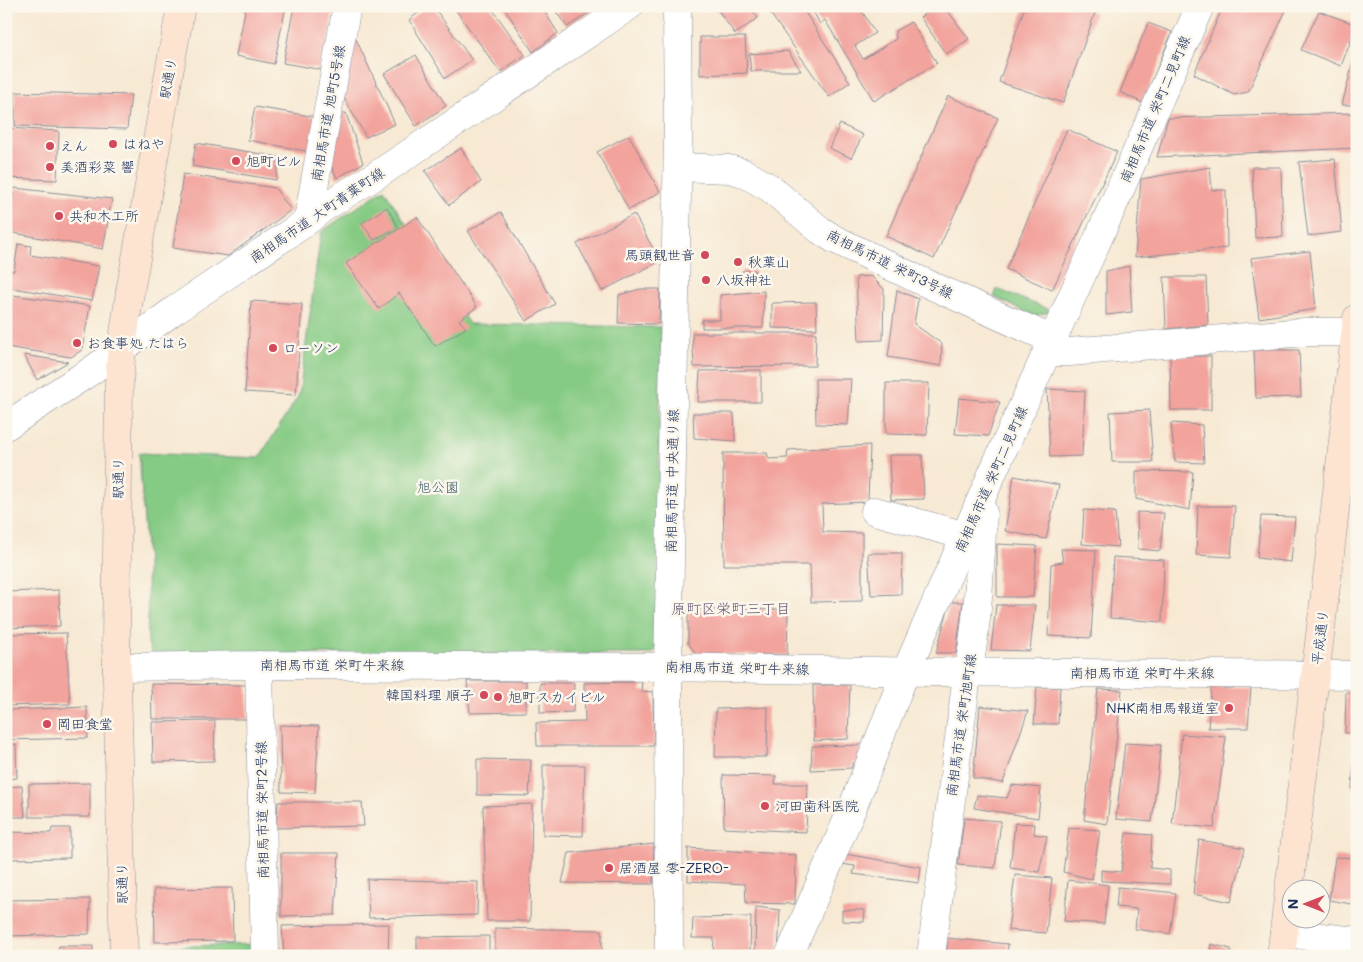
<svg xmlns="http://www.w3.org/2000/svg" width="1363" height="962" viewBox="0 0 1363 962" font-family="Mali,'Klee One',sans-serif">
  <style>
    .green { fill: #86cb84; stroke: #507d71 }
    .building { fill: #f2a39c }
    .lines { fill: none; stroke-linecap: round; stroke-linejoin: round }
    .street-casing { stroke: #898c98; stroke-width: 29 }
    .secondary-casing { stroke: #898c98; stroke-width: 29 }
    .street { stroke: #fff; stroke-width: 28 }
    .secondary { stroke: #fde4d1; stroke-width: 28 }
    .poi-dot { fill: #d1495b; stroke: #fbf7ec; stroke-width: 2 }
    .labels { text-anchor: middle; stroke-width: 5; stroke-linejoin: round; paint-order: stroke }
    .street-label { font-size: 14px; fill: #1b2f5e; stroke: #fbf7ec }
    .poi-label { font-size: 14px; fill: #1b2f5e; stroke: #fbf7ec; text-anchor: start }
    .park-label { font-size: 14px; fill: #3b5e69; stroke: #fbf7ec }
    .neighbourhood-label { font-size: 15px; fill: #665874; stroke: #fbf7ec }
  </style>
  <rect width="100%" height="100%" fill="#fbf7ec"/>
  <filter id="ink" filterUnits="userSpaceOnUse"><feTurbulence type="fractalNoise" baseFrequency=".02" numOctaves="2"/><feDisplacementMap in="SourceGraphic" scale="10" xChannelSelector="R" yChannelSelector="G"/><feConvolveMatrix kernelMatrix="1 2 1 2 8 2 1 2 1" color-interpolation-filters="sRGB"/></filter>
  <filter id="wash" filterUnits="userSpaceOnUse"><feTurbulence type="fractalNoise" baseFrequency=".0096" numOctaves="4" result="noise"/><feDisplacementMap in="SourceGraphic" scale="20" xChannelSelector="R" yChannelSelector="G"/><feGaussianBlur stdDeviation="1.12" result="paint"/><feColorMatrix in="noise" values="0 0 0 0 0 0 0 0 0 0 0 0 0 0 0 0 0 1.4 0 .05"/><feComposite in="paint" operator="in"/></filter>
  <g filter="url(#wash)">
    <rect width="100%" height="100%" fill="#f7e9d3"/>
    <path class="green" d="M384 189 469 324 661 327 656 650 652 654H152L148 643 147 562 139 453 259 458 299 395 321 232Z
      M997 289 1053 311 1034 316 994 297Z
      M257 944V956H153V947Z"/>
    <g id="blocks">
      <path class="building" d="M246 6H286L274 64 236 56Z
        M294 6H303L333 12 323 70 283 63Z
        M427 6H433L472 60 445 78 409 20Z
        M453 6H490L525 55 500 72Z
        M503 6H541L558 33 533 52Z
        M552 6H589L592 11 567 27Z
        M715 6H749L758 18 735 34Z
        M765 6H801L850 82 829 97Z
        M810 6H859L875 33 855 46 863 59 896 39 895 31 911 22 937 63 874 101 825 20 820 24Z
        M938 6H944L969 39 946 54 920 17Z
        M1025 6H1081L1095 13 1063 103 999 82Z
        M1223 6H1288L1248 92 1234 95 1194 74Z
        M1319 11 1357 25 1341 66 1301 50Z
        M1148 23 1172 32 1143 103 1120 92Z
        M700 37H745L747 73 700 75Z
        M356 39 395 124 366 137 340 91 349 45Z
        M788 51 801 71H751L749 54Z
        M1356 51 1357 105H1342Z
        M416 55 446 106 416 126 384 74Z
        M15 92 131 95 127 129 15 126Z
        M948 96 998 118 934 259 886 236Z
        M255 107 316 117 311 152 248 140Z
        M335 113H346L363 163 337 178 327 157Z
        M1357 113V148L1157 157 1168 118Z
        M840 124 863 135 851 158 829 148Z
        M6 128 59 131 57 180 6 178Z
        M1067 129 1117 152 1052 290 1006 269Z
        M629 135 660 192 629 210 597 152Z
        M196 143 279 157 276 180 192 166Z
        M461 148 481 182 449 205 425 171Z
        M1335 159 1342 232 1308 236 1299 162Z
        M1210 167 1212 190H1226L1227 248 1135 257 1141 179Z
        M1252 167H1281L1283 237 1255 238Z
        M183 174 275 188 291 210 228 256 173 248Z
        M14 188 112 199 103 249 8 232Z
        M387 207 398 227 374 240 362 223Z
        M501 212 555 304 526 321 468 231Z
        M634 214 660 261 602 291 577 244Z
        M417 217 477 307 459 320 466 328 435 346 399 293 379 309 346 263Z
        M18 244 31 246 30 255 99 266 92 301 6 287V271H14Z
        M1310 251 1316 309 1259 318 1251 258Z
        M1129 266 1132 312 1106 315V271Z
        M742 271H755L756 282H742Z
        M871 276 884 289 883 340 859 341 856 277Z
        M1164 277H1206L1208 325 1166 329Z
        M640 289H660L659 324 618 323 619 295Z
        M897 290 918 299 914 324 942 344 941 366 888 357Z
        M764 291 763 328H702V320H720V295Z
        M6 294 90 306 82 350 71 357 6 347Z
        M251 301 302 304 296 395 245 392Z
        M816 302 817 329 772 328V303Z
        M692 333H816L815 366 694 367Z
        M1254 350H1299L1301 397 1256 398Z
        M24 355 68 362 37 380Z
        M1170 356H1211V410H1171Z
        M761 370V402H698L700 371Z
        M815 379H851L848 425 816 424Z
        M886 383H929L927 435 886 434Z
        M1047 389 1085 391 1082 456 1050 457Z
        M959 398 1000 402 988 436 955 434Z
        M1149 410 1153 462H1112L1110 412Z
        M693 413H734L735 441 694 438Z
        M1171 423 1202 425 1204 463 1175 462Z
        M870 445 868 502 822 504 823 532 862 533V601L811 602 810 565H724L723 453H767L769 459 787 458 788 450Z
        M889 455H922L924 499 891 500Z
        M1136 471 1193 472 1190 510 1136 499Z
        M1014 476 1059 485 1046 539 1005 531Z
        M1198 506H1235L1231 557 1196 555Z
        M1084 510 1115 512 1118 547 1082 544Z
        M1137 512 1164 513 1160 551 1138 549Z
        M1261 516 1295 517 1291 562 1257 558Z
        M997 544 1037 546 1033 597H997Z
        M1061 549 1096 550 1091 638 1048 636 1051 564 1063 562Z
        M868 553H902L901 594 871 595Z
        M1113 557 1164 560 1162 622 1110 618Z
        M59 590 60 626 6 628V592Z
        M950 602H963L956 653H936Z
        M996 605H1035L1030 651 991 650Z
        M788 609 787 655 696 654 688 643V610Z
        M66 633 70 704 6 706V634Z
        M467 681H526V712L470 713Z
        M642 682 641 691 653 692 654 746H537L536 723 585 722 584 683Z
        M540 683H574L573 712 540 713Z
        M151 684 247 685 248 719H152Z
        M813 685H850L848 739 814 741Z
        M1037 687H1060L1058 724H1034Z
        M1211 687H1251L1248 728H1208Z
        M1098 689 1122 690 1107 824 1084 820Z
        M1346 692H1357V733H1345Z
        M980 706 1028 711 1003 783 973 778Z
        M87 707 88 738 6 740V710Z
        M768 707 767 757H715L716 709Z
        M215 721 214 761 153 762 152 722Z
        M280 725 319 726 315 793 281 792Z
        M1182 734 1226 737 1214 828 1172 824Z
        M1125 743 1161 745 1152 822 1116 819Z
        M16 744 17 778 6 779V745Z
        M861 745 860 762 852 763V768L811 770 812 746Z
        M477 759 531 760 529 796 477 795Z
        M1354 760 1357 761V789H1352Z
        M543 765H585L583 836 543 835Z
        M723 775 776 776 775 784H808L806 832 724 828Z
        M90 783V817H29V784Z
        M1012 785 1041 788 1038 818 974 808 977 795 1007 798Z
        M22 786 25 817H6V787Z
        M278 802H362L364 826 276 828Z
        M532 804 530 921H487L483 806Z
        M964 818 1001 821 995 868 958 865Z
        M1015 823 1035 824 1034 834 1047 836 1039 872 1010 868Z
        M52 828H70V858L6 859V832L51 833Z
        M1069 828 1100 830 1092 879 1063 872Z
        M1126 833 1152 835 1150 868 1170 870V884L1101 881V870L1121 872Z
        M1199 840 1245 848 1231 902 1193 894Z
        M654 844 653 884 562 883 569 853Z
        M688 848 796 855 795 904 746 903 745 884 688 881Z
        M281 853H339L335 915 281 916Z
        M845 854 921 867 919 883 853 874 855 866 841 864Z
        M1335 857 1357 858V905L1329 900Z
        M1015 875 1052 878 1046 933 1008 930Z
        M367 879 478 882 477 915 369 918Z
        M1068 880 1108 885 1104 924 1064 921Z
        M1118 887 1176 893 1170 934 1135 929 1137 909 1116 907Z
        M232 888 233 941 155 942 154 889Z
        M90 899 89 934 6 936V900Z
        M756 907 780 910 778 956H713L714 938H692L693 918 751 917 750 954H755Z
        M842 910H865L864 922 842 921Z
        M389 924 388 956H284L282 926Z
        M495 928 602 930V956H495Z
        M489 936V956H417V937Z
        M947 938 1008 944 1007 956H947Z
        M1211 944 1231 949V956H1209Z
        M59 946H93V956H56Z"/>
    </g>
  </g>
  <g filter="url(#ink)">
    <use href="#blocks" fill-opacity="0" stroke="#898c98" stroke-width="1"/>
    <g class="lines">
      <g class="street-casing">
        <path id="street" d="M678 167 729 169 744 173 770 188 820 230 834 239 917 279 1053 340
          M308 219 347 6
          M1048 352H1070L1305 332H1355
          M6 426 91 371 176 309 302 225 323 208 383 171 629 6
          M875 511 966 536
          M259 665 265 956
          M117 667 259 665 668 667 929 672 1357 675
          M1284 933 1357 941
          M669 956 668 667 678 139 677 6
          M789 956 852 809 901 683 992 474 1116 199 1200 6
          M931 956 966 683C978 628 980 569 983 512"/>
      </g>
      <g class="secondary-casing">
        <path id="secondary" d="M124 956 116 640 119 383 122 347 130 292 181 6
          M1281 956 1330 553 1357 318"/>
      </g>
      <use href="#street" class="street"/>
      <use href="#secondary" class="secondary"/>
    </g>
  </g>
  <g class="poi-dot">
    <circle cx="113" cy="144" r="5"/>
    <circle cx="50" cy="146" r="5"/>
    <circle cx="236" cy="161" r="5"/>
    <circle cx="50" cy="167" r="5"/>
    <circle cx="59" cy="216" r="5"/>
    <circle cx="705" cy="255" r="5"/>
    <circle cx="738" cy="262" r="5"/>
    <circle cx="706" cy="280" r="5"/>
    <circle cx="77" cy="343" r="5"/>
    <circle cx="273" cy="348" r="5"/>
    <circle cx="484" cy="695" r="5"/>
    <circle cx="498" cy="697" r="5"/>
    <circle cx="1229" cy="708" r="5"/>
    <circle cx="47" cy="724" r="5"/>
    <circle cx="765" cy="806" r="5"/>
    <circle cx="609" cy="868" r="5"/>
  </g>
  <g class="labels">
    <g class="street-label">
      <text transform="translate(168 78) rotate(-80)" y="5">駅通り</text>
      <text transform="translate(1155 109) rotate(-67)" y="5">南相馬市道 栄町二見町線</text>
      <text transform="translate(328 113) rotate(-80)" y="5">南相馬市道 旭町5号線</text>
      <text transform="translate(317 215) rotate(-34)" y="5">南相馬市道 大町青葉町線</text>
      <text transform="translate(890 264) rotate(26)" y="5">南相馬市道 栄町3号線</text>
      <text transform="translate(118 478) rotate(-89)" y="5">駅通り</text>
      <text transform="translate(991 479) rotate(-66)" y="5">南相馬市道 栄町二見町線</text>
      <text transform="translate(672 481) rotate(-89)" y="5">南相馬市道 中央通り線</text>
      <text transform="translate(1320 637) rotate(-83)" y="5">平成通り</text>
      <text x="332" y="670">南相馬市道 栄町牛来線</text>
      <text transform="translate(737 668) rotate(1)" y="5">南相馬市道 栄町牛来線</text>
      <text x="1142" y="678">南相馬市道 栄町牛来線</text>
      <text transform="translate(961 725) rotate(-82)" y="5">南相馬市道 栄町旭町線</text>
      <text transform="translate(262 810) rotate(-91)" y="5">南相馬市道 栄町2号線</text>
      <text transform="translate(122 883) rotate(-91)" y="5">駅通り</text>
    </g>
    <g class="poi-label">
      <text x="123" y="149">はねや</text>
      <text x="60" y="151">えん</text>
      <text x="246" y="166">旭町ビル</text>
      <text x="60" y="172">美酒彩菜 響</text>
      <text x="69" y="221">共和木工所</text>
      <text x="695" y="260" text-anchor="end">馬頭観世音</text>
      <text x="748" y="267">秋葉山</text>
      <text x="716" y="285">八坂神社</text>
      <text x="87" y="348">お食事処 たはら</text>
      <text x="283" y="353">ローソン</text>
      <text x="474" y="700" text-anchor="end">韓国料理 順子</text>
      <text x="508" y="702">旭町スカイビル</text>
      <text x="1219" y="713" text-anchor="end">NHK南相馬報道室</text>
      <text x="57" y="729">岡田食堂</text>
      <text x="775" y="811">河田歯科医院</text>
      <text x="619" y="873">居酒屋 零-ZERO-</text>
    </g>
    <g class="park-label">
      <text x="438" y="492">旭公園</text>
    </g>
    <g class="neighbourhood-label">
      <text x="731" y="614">原町区栄町三丁目</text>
    </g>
  </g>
  <rect width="1363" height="962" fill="none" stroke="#fbf7ec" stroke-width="25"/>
  <g transform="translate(1306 904) rotate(270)"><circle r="24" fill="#fbf7ec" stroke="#a1a7b3"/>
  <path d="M0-4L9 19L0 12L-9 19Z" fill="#d1495b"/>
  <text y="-8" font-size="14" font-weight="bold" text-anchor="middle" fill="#1b2f5e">N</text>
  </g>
</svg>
